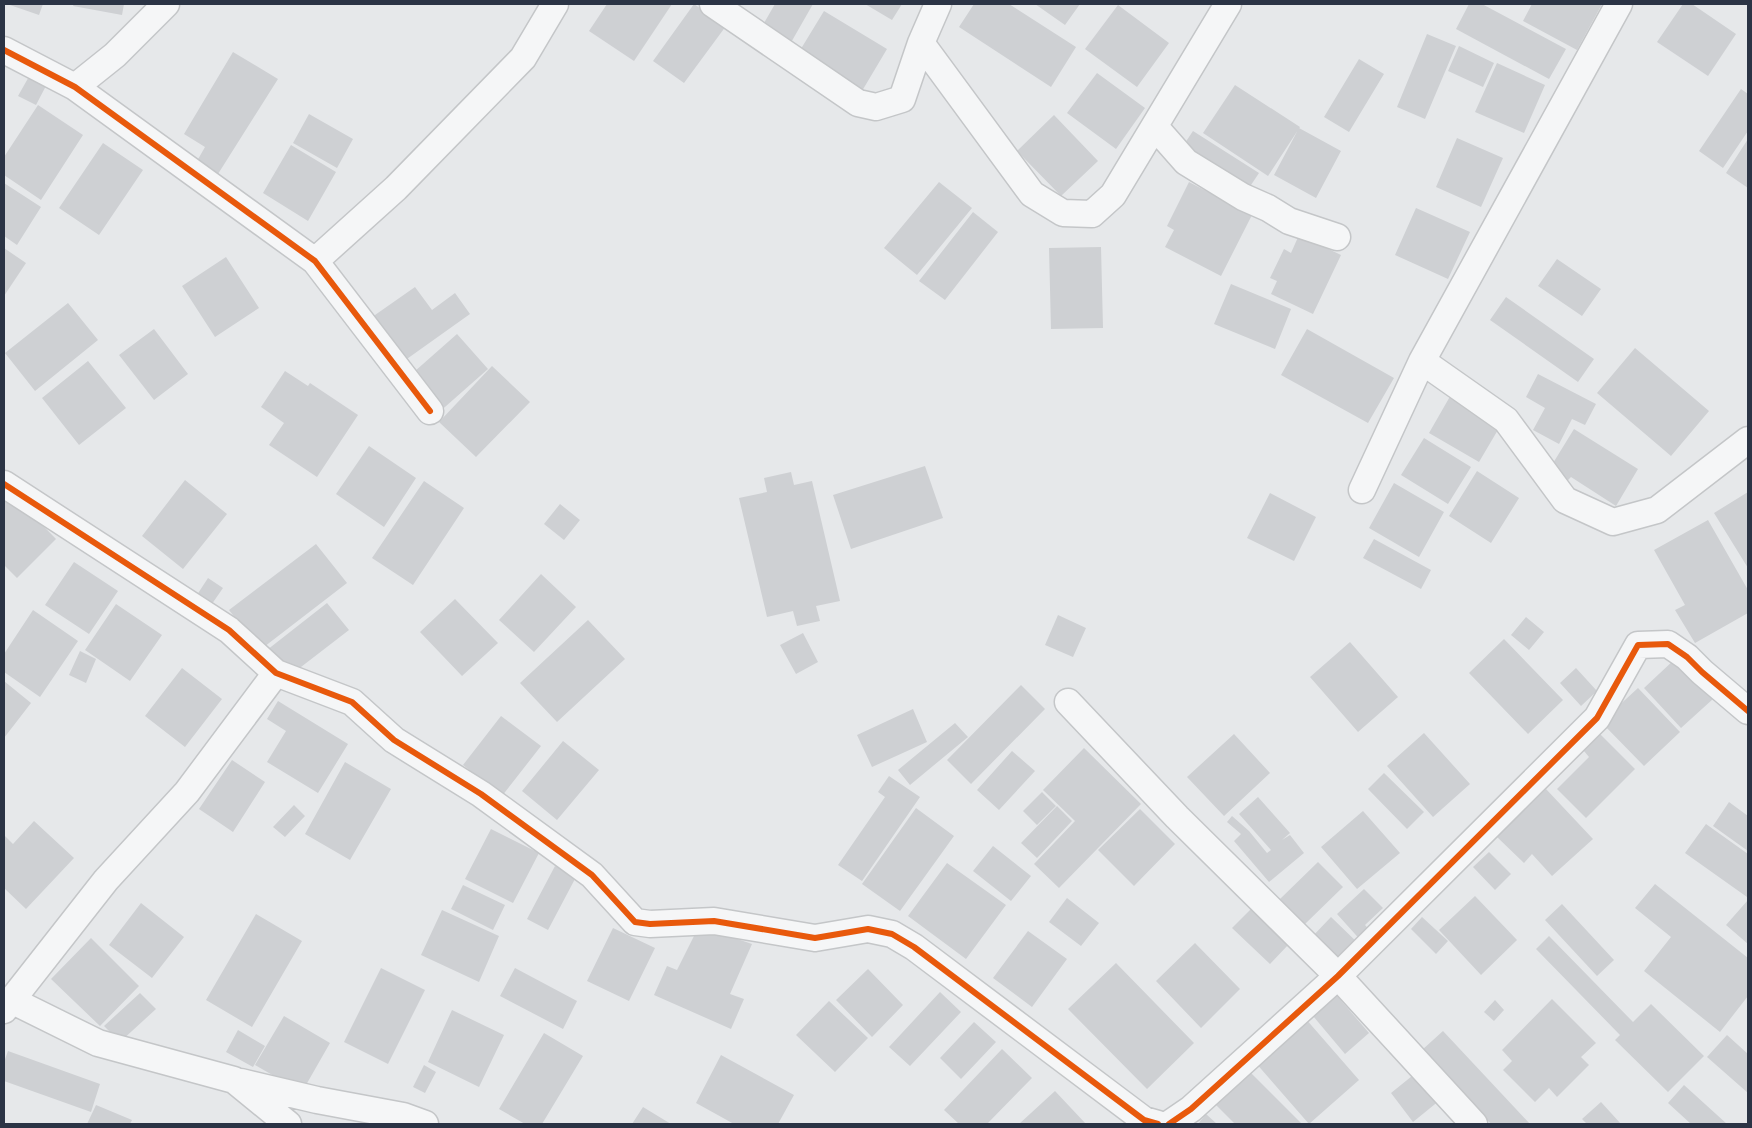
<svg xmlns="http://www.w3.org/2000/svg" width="1752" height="1128" viewBox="0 0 1752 1128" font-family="Rubik,sans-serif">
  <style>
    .building { fill: #ced0d3 }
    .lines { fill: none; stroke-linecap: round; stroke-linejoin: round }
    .street-casing { stroke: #c4c6c8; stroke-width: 29 }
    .street { stroke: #f5f6f7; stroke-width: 26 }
    .cycleway-casing { stroke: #f4f6f9; stroke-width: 9 }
    .cycleway { stroke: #e8590c; stroke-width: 6 }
  </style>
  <rect width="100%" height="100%" fill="#e6e8ea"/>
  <path class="building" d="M7 4H43L39 15Z
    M74 4H124L122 15 73 6Z
    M607 4H672L634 61 589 31Z
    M694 4 726 26 684 83 653 61Z
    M775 4H813L789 46 760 30Z
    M865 4H902L892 20Z
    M974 4H1009L1076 47 1051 87 959 27Z
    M1035 4H1080L1065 25Z
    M1469 4H1482L1566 49 1549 79 1456 29Z
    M1532 4H1602L1577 50 1523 21Z
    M1683 4H1692L1736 34 1708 76 1657 42Z
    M1118 5 1169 43 1137 87 1085 49Z
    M824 11 887 49 862 91 799 52Z
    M1427 34 1456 46 1425 119 1397 107Z
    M1459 46 1494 63 1483 87 1448 71Z
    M233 52 278 79 218 174 197 161 205 147 184 134Z
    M1359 59 1384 74 1349 132 1324 117Z
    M1497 63 1545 85 1524 133 1475 112Z
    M31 73 48 82 36 105 18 96Z
    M1097 73 1145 108 1116 149 1067 113Z
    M1235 85 1300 127 1268 176 1203 133Z
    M1741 89 1748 94V131L1723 168 1699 151Z
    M38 105 83 135 41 200 4 175V157Z
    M309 114 353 139 337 168 293 143Z
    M1054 115 1098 161 1061 196 1017 151Z
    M1299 128 1341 151 1316 198 1274 175Z
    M1193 131 1259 173 1249 188 1183 146Z
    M1457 138 1503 158 1481 207 1436 187Z
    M1748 139V188L1726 173Z
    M103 143 143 170 99 235 59 208Z
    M291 145 336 172 308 221 263 193Z
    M939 182 972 208 917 275 884 248Z
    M1189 182 1252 215 1221 276 1165 247 1174 230 1167 226Z
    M4 183 41 207 17 245 4 236Z
    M1416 208 1470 232 1448 279 1395 255Z
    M973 212 998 232 945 300 919 281Z
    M1299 235 1341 255 1313 314 1271 294 1277 281 1270 278 1284 249 1291 253Z
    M1101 247 1103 328 1051 329 1049 248Z
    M4 248 26 263 4 296Z
    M226 257 259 308 215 337 182 286Z
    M1557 259 1601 289 1582 316 1538 286Z
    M1231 284 1291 309 1275 349 1214 324Z
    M415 287 432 310 455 293 470 314 397 366 365 322Z
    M1506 297 1594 359 1578 382 1490 320Z
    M68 303 98 340 35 391 5 353Z
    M154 329 188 374 154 400 119 355Z
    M1307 329 1394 378 1368 423 1281 375Z
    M457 334 488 369 437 414 406 379Z
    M1635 348 1709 411 1671 456 1597 393Z
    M88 361 126 408 79 445 42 398Z
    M492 366 530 402 476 457 439 422Z
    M285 371 308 386 310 383 358 415 317 477 269 445 284 423 261 407Z
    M1538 374 1596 404 1585 425 1572 419 1559 444 1533 430 1545 408 1526 397Z
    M1452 393 1502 423 1479 462 1429 433Z
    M1574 429 1638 469 1616 506 1571 477 1568 480 1550 468Z
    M1424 438 1471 467 1448 504 1401 475Z
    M369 446 416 478 384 527 336 494Z
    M925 466 943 518 851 549 833 495Z
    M1477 471 1519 498 1491 543 1449 516Z
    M791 472 794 485 812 481 840 601 816 606 820 621 797 626 793 611 767 617 739 498 767 492 764 478Z
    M185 480 227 514 183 569 142 536Z
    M424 481 464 508 413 585 372 558Z
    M1394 483 1444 512 1419 557 1369 528Z
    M10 492 56 539 17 578 4 565V498Z
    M1748 492V568L1714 513Z
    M1270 493 1316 517 1294 561 1247 538Z
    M560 504 580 520 564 540 544 524Z
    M1708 520 1748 590V613L1695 643 1675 610 1685 605 1654 550Z
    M1374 539 1431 570 1421 589 1363 558Z
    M316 544 347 583 260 650 229 610Z
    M74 562 118 591 89 634 45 605Z
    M541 574 576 607 534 652 499 620Z
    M208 578 223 588 207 611 193 601Z
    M455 599 498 643 462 676 420 632Z
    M327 603 349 630 288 677 267 650Z
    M116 604 162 635 130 681 85 650Z
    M33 610 78 641 40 697 4 672V654Z
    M1058 615 1086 628 1073 657 1045 645Z
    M1526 617 1544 632 1529 650 1511 635Z
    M588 620 625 659 557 722 520 683Z
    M803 633 818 662 796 674 780 645Z
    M1504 639 1563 700 1528 734 1469 673Z
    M1350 642 1398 697 1358 732 1310 677Z
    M80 651 96 659 86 683 69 675Z
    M1675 659 1713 699 1681 728 1644 688Z
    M182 668 222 699 185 747 145 716Z
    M1576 668 1597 691 1581 706 1560 683Z
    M4 681 31 703 4 738Z
    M1021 685 1045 709 971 784 947 760Z
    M1638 688 1680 732 1644 766 1601 722Z
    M278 701 348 744 318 793 267 762 286 731 267 719Z
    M913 709 927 742 872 767 857 735Z
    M501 716 541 746 502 796 463 765Z
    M955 723 968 737 910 785 898 770Z
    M1595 729 1635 769 1586 818 1557 789 1589 757 1579 745Z
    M1424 733 1470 784 1433 817 1387 766Z
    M1234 734 1270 773 1224 816 1187 777Z
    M563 741 599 770 557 820 522 791Z
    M1084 748 1141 804 1059 888 1034 864 1075 821 1043 790Z
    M1012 751 1035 771 999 810 977 790Z
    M232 760 265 782 233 832 199 809Z
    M345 762 391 789 350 860 305 834Z
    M1384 773 1424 812 1407 829 1368 789Z
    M889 776 920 797 862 881 838 865 885 797 878 792Z
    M1546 789 1593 839 1552 876 1532 854 1524 863 1497 837Z
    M1042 792 1056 806 1037 825 1023 811Z
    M1258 797 1290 833 1282 840 1290 835 1304 853 1269 882 1234 841 1241 834 1227 822 1232 816 1249 831 1267 853 1271 850 1239 814Z
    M1729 802 1748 816V851L1713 826Z
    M294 805 305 816 285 837 273 827Z
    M1057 806 1072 821 1037 858 1021 843Z
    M916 808 954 836 900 911 862 884Z
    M1140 809 1175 844 1134 886 1098 850Z
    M1363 811 1400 853 1357 889 1321 847Z
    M34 821 74 858 26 909 4 888V835L13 844Z
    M1706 824 1748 854 1747 897 1685 853Z
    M491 829 539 853 513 903 465 879Z
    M993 846 1031 876 1011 901 973 871Z
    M1489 852 1511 874 1495 890 1473 867Z
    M1318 862 1343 887 1305 924 1280 899Z
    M947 863 1006 905 966 959 908 916Z
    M555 866 576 877 548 930 527 919Z
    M1655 884 1748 958V996L1720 1032 1644 971 1671 937 1635 908Z
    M463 885 505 905 493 930 451 909Z
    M1364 889 1383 908 1365 925 1374 935 1364 944 1337 914Z
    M1475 896 1517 940 1481 975 1439 930Z
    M1067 898 1099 923 1081 946 1049 922Z
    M1748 900V944L1726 925Z
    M141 903 184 937 152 978 109 945Z
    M1562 904 1614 960 1597 976 1545 920Z
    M1251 909 1289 944 1270 964 1232 928Z
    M442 910 499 936 479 982 421 955Z
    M256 914 302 941 252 1027 206 1000Z
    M1331 917 1361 946 1340 968 1310 939Z
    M1422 917 1448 941 1436 954 1411 929Z
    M699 926 752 944 730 994 744 999 731 1029 654 995 667 966 677 970Z
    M613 928 655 948 629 1001 587 981Z
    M1028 931 1067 959 1032 1007 993 978Z
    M1549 936 1633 1022 1651 1004 1704 1056 1668 1092 1615 1040 1620 1035 1536 949Z
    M91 938 139 986 100 1026 51 979Z
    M1195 943 1240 989 1201 1028 1156 981Z
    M1116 963 1194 1043 1147 1089 1068 1009Z
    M381 968 425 990 388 1064 344 1042Z
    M515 968 577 1001 563 1029 500 996Z
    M868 969 903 1005 872 1037 836 1000Z
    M1332 990 1369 1033 1345 1054 1308 1010Z
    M940 992 961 1012 910 1066 889 1047Z
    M140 993 156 1009 120 1042 104 1026Z
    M1552 999 1596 1043 1581 1057 1589 1065 1557 1097 1549 1088 1535 1102 1503 1070 1512 1061 1502 1050Z
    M1495 1000 1504 1010 1494 1021 1484 1012Z
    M829 1001 868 1038 835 1072 796 1035Z
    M452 1010 504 1035 479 1087 428 1062Z
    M284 1016 330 1043 302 1092 255 1065Z
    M1305 1018 1359 1080 1309 1124 1255 1062Z
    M974 1022 996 1042 961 1079 940 1058Z
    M238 1030 265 1046 253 1067 226 1052Z
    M1443 1031 1530 1124H1491L1422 1050Z
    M544 1033 583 1056 542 1124H525L499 1109Z
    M1727 1035 1748 1054V1093L1707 1057Z
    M1002 1049 1032 1078 987 1124H959L944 1110Z
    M8 1051 100 1084 91 1112 4 1081V1062Z
    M721 1055 794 1095 778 1124H734L696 1103Z
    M424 1065 436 1072 425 1093 413 1087Z
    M1250 1072 1302 1124H1235L1216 1105Z
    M1417 1072 1440 1100 1413 1122 1391 1093Z
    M1684 1085 1727 1124H1691L1668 1103Z
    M1055 1091 1086 1124H1019Z
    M1601 1102 1621 1124H1587L1582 1119Z
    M96 1105 132 1120 130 1124H87Z
    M643 1107 671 1124H632Z
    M1206 1114 1217 1124H1198Z"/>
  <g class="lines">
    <g class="street-casing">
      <path id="street" d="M713 4 858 103 876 107 902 99 921 43 938 4
        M921 43 1032 194 1063 213 1092 214 1113 195 1228 4
        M4 50 75 87 315 261 430 411
        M75 87 115 55 166 4
        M1156 128 1186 162 1243 197 1268 208 1289 221 1337 237
        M315 261 396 188 523 58 555 4
        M1422 361 1506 420 1565 500 1613 522 1657 510 1748 440
        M4 484 229 630 276 673 352 702 394 740 481 794 592 875 635 922 650 924 714 921 815 938 868 929 892 934 914 947 1144 1120 1158 1124
        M1362 490 1422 361 1619 4
        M1068 702 1177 817 1338 976 1474 1124
        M11 1000 98 1043 234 1080 288 1124
        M4 1010 106 880 187 792 276 673
        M241 1082 317 1100 403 1116 425 1124
        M1169 1124 1191 1109 1338 976 1597 718 1638 645 1668 644 1687 657 1702 672 1748 711"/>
    </g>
    <use href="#street" class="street"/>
    <g class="cycleway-casing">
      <path id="cycleway" d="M4 50 75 87 315 261 430 411
        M4 484 229 630 276 673 352 702 394 740 481 794 592 875 635 922 650 924 714 921 815 938 868 929 892 934 914 947 1144 1120 1158 1124
        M1169 1124 1191 1109 1338 976 1597 718 1638 645 1668 644 1687 657 1702 672 1748 711"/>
    </g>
    <use href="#cycleway" class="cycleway"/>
  </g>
  <rect width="1752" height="1128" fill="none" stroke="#2b3445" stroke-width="10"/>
</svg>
